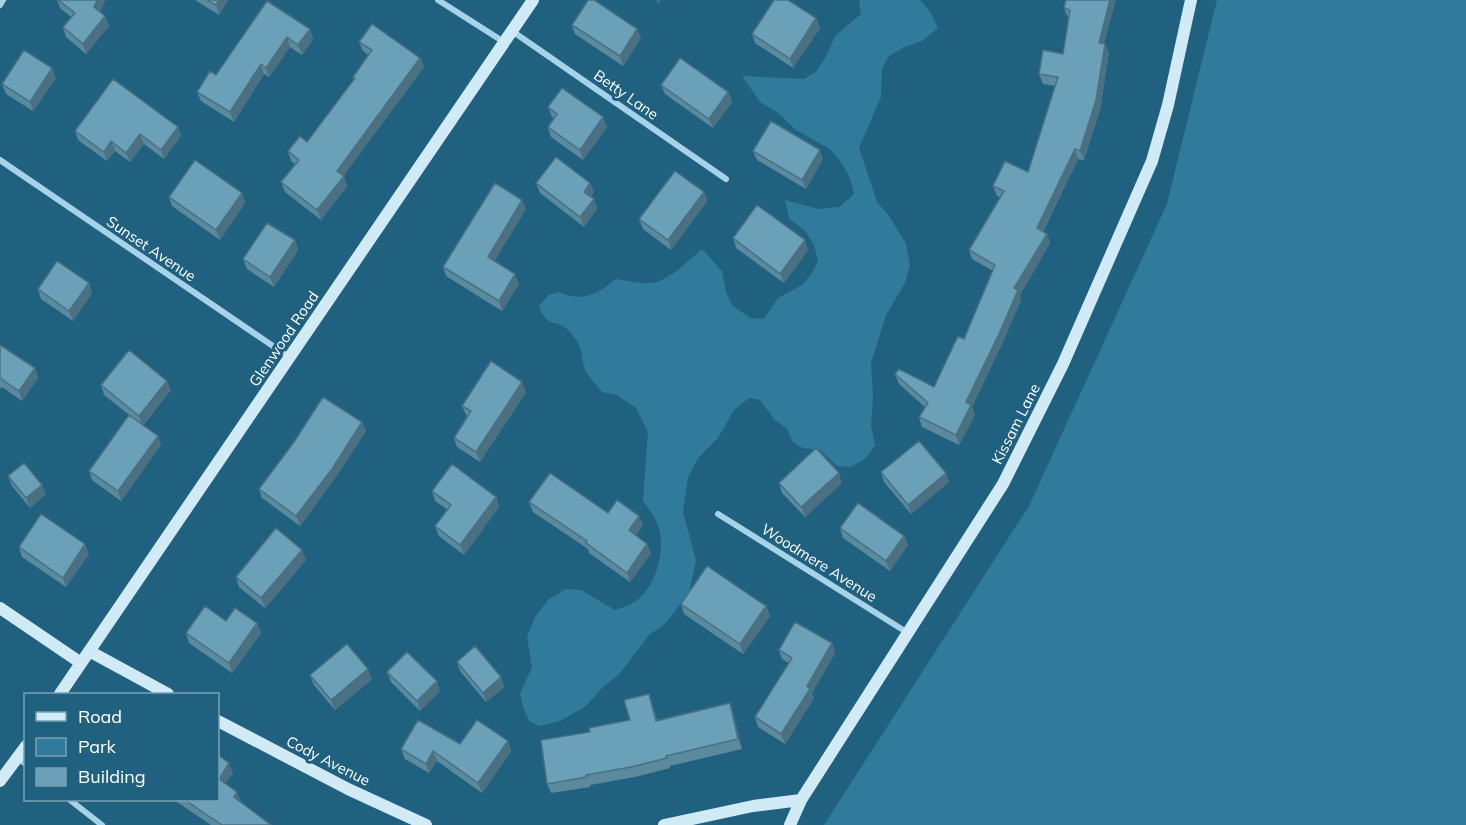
<svg xmlns="http://www.w3.org/2000/svg" width="1466" height="825" viewBox="0 0 1466 825" font-family="Mulish,sans-serif">
  <style>
    .green { fill: #307b9c }
    .lines { fill: none; stroke-linecap: round; stroke-linejoin: round }
    .street { stroke: #a6d3e8; stroke-width: 6 }
    .secondary { stroke: #d0eaf6; stroke-width: 12 }
    .wall { fill: #5b8a9e }
    .shaded-wall { fill: #4a7081 }
    .building { fill: #6aa0b8; stroke: #4a7081; stroke-width: 1.5 }
    .labels { text-anchor: middle; stroke-width: 6; stroke-linejoin: round; paint-order: stroke }
    .street-label { font-size: 15px; fill: #fff; stroke: #206180 }
  </style>
  <rect width="100%" height="100%" fill="#206180"/>
  <path class="green" d="M859 0H920L931 13 938 28 922 41 904 47 888 57 882 69 881 97 859 148 877 202 889 216 906 244 910 265 905 283 886 315 871 363 873 397 871 425 875 445 866 458 851 467 837 466 820 450 803 448 793 442 787 429 774 419 760 400 749 398 734 410 718 438 698 458 688 478 683 512 696 560 689 593 665 624 650 634 619 674 602 688 586 706 560 721 540 726 530 722 524 710 520 694 532 667 527 637 535 617 548 600 566 589 581 590 615 610C624 607 633 604 640 598 656 582 664 555 660 533 658 521 650 510 643 501L648 432 636 408 617 395 602 392C597 385 588 377 585 369 579 350 585 349 569 331 558 318 547 330 539 306L549 295 559 292C582 303 598 294 616 279 629 281 646 286 659 281 675 275 689 260 702 249L722 271 726 292 732 305 750 318 764 319 778 298 802 285 812 273 818 261 814 245 806 232 789 218 785 200 818 209 839 207 854 194 850 178 843 165 830 149 796 130 777 112 760 102 742 76 804 79 816 72 827 55 835 36 861 14Z
    M1217 0H1466V825H824L1029 506 1167 204Z"/>
  <g class="lines">
    <path class="street" d="M438 0 504 42
      M0 5 3 0
      M512 31 726 179
      M0 160 289 357
      M718 514 908 633
      M17 758 26 764
      M70 800 102 825"/>
    <path class="secondary" d="M0 608 81 663
      M89 651 168 694
      M60 694 533 0
      M218 721 348 789 426 825
      M0 781 26 746
      M664 825 753 806 801 800
      M790 825 801 800 1003 484 1063 364 1152 161 1168 105 1191 0"/>
  </g>
  <path class="wall" d="M57 0H105L100 12 105 16 109 26 86 54 66 37 63 27 71 17 60 8Z
    M195 0H228L219 15Z
    M1066 0 1105 44 1109 53 1100 110 1084 160 1078 159 1043 232 1047 234 1050 243 1020 295 1021 300 1002 344 972 407 975 415 959 445 922 427 919 417 925 407 899 384 895 374 934 387 964 339 993 271 972 259 969 250 1000 197 997 196 993 186 1028 172 1055 86 1043 84 1039 74 1063 54 1069 18H1068L1064 8Z
    M267 1 310 29 313 39 302 55 290 47 269 77 264 74 234 122 201 101 197 92 216 75Z
    M816 18 820 28 793 68 755 43 752 34Z
    M572 25 637 29 641 38 623 66 575 34Z
    M359 42 420 58 424 67 343 176 347 186 321 220 285 192 281 182 295 164 291 161 288 151 307 142 354 80 353 77 368 55 363 51Z
    M56 78 33 111 6 94 2 84Z
    M661 85 728 92 732 102 713 128 665 94Z
    M548 107 607 127 583 160 551 137 548 127 554 118 552 117Z
    M178 127 181 136 164 159 144 144 130 162 115 151 107 161 78 140 75 131Z
    M753 151 823 159 806 189 757 160Z
    M536 183 594 192 590 197 594 199 597 209 584 227 540 193Z
    M704 192 707 201 671 250 643 229 639 219Z
    M242 193 245 203 220 240 172 206 169 197Z
    M526 209 494 261 519 284 502 311 446 276 443 267Z
    M733 238 808 250 784 283 736 248Z
    M295 240 298 250 274 287 247 269 243 259Z
    M89 283 92 293 73 321 41 299 38 289Z
    M0 345 35 368 38 378 22 401 2 387 0 389Z
    M101 385 171 390 143 425 161 445 121 501 92 480 89 471 133 418 104 395Z
    M526 392 480 462 457 447 454 438 467 416 466 415 462 406Z
    M362 422 366 431 335 478 300 526 262 498 259 489Z
    M881 472 949 482 911 514 884 482Z
    M8 476 46 494 30 508 12 486Z
    M779 483H842L805 517 782 493Z
    M432 491 496 497 499 507 464 555 439 536 435 526 448 510 435 501Z
    M529 502 608 513 643 525 636 535 647 544 651 553 630 582 589 553 588 549 533 512Z
    M840 528 904 536 908 545 890 571 843 538Z
    M19 547 89 554 66 587 22 557Z
    M306 560 265 608 239 587 236 577Z
    M681 604 766 606 770 616 743 654 684 614Z
    M226 621 257 623 261 633 232 673 189 643 186 633Z
    M832 643 835 653 812 693 814 698 785 744 758 727 755 717 789 663 782 659 779 650Z
    M457 662 501 677 504 687 486 702 460 671Z
    M387 672 440 691 420 711 391 682Z
    M310 675 372 679 335 710 314 685Z
    M730 703 733 713 742 749 670 766V768L635 777 590 785V787L551 793 547 784 590 732 630 720 652 704 657 720Z
    M508 741 511 751 482 793 437 761 429 773 405 759 401 749Z
    M218 755 233 773 225 784 241 802 271 825H211L174 800H218Z"/>
  <path class="shaded-wall" d="M97 0H105L98 17 94 7Z
    M219 0H228L219 15 216 5Z
    M656 0H661L658 5Z
    M1110 0H1116L1102 52 1099 43Z
    M105 16 109 26 86 54 83 44Z
    M816 18 820 28 793 68 790 59Z
    M310 29 313 39 302 55 298 45Z
    M637 29 641 38 623 66 620 56Z
    M287 37 290 47 269 77 266 68Z
    M1105 44 1109 53 1100 110 1084 160 1080 151Z
    M420 58 424 67 340 181 337 171Z
    M261 64 264 74 234 122 230 112Z
    M52 68 56 78 33 111 30 102Z
    M728 92 732 102 713 128 709 119Z
    M603 117 607 127 583 160 580 150Z
    M178 127 181 136 164 159 161 150Z
    M140 134 144 144 130 162 126 153Z
    M111 141 115 151 107 161 104 152Z
    M1075 149 1078 159 1040 237 1037 228Z
    M820 150 823 159 806 189 802 180Z
    M344 176 347 186 321 220 317 210Z
    M590 183 594 192 587 201 584 192Z
    M704 192 707 201 671 250 668 240Z
    M242 193 245 203 220 240 216 230Z
    M594 199 597 209 584 227 580 217Z
    M522 200 526 209 491 267 488 257Z
    M1047 234 1050 243 1020 295 1021 300 1002 344 972 407 975 415 959 445 956 435 966 402 1014 288Z
    M295 240 298 250 274 287 270 277Z
    M805 240 808 250 784 283 780 274Z
    M515 274 519 284 502 311 499 301Z
    M89 283 92 293 73 321 69 311Z
    M35 368 38 378 22 401 19 391Z
    M167 381 171 390 142 425 139 416Z
    M522 382 526 392 480 462 476 452Z
    M362 422 366 431 335 478 300 526 296 516Z
    M158 436 161 445 121 501 118 491Z
    M839 473 842 483 805 517 801 507Z
    M946 473 949 482 911 514 908 505Z
    M42 485 46 494 30 508 26 498Z
    M496 497 499 507 464 555 460 545Z
    M639 516 643 525 632 540 629 530Z
    M904 536 908 545 890 571 886 561Z
    M85 544 89 554 66 587 63 578Z
    M647 544 651 553 630 582 627 573Z
    M302 550 306 560 265 608 261 598Z
    M766 606 770 616 743 654 740 644Z
    M257 623 261 633 232 673 229 663Z
    M832 643 835 653 812 693 814 698 785 744 781 734 807 686Z
    M368 669 372 679 335 710 331 700Z
    M501 677 504 687 486 702 483 693Z
    M437 681 440 691 420 711 417 701Z
    M730 703 733 713 742 749 738 739Z
    M508 741 511 751 482 793 478 783Z
    M433 751 437 761 429 773 426 764Z
    M229 763 233 773 222 788 219 779Z
    M237 792 241 801 237 807 234 797Z"/>
  <path class="building" d="M58 0H97L94 7 105 16 83 44 63 27 75 13Z
    M207 0H219L216 5Z
    M588 0H594L637 29 620 56 572 25Z
    M774 0H788L816 18 790 59 752 34Z
    M1066 0H1110L1099 43 1105 44 1096 100 1080 151 1075 149 1037 228 1047 234 1014 288 1018 290 999 334 966 402 971 405 956 435 919 417 928 403 895 374 899 369 934 387 958 336 964 339 995 265 969 250 1004 191 993 186 1005 161 1028 172 1058 77 1039 74 1043 50 1063 54 1070 10 1064 8Z
    M267 1 310 29 298 45 287 37 266 68 261 64 230 112 197 92 210 71 216 75Z
    M372 24 420 58 337 171 344 176 317 210 281 182 299 160 288 151 300 136 307 142 355 78 353 77 372 50 359 42Z
    M24 50 52 68 30 102 2 84Z
    M680 58 728 92 709 119 661 85Z
    M113 79 178 127 161 150 140 134 126 153 111 141 104 152 75 131Z
    M562 88 603 117 580 150 548 127 557 114 548 107Z
    M771 121 820 150 802 180 753 151Z
    M556 157 590 183 584 192 594 199 580 217 536 183Z
    M195 160 242 193 216 230 169 197Z
    M675 171 704 192 668 240 639 219Z
    M495 183 522 200 488 257 515 274 499 301 443 267Z
    M757 205 805 240 780 274 733 238Z
    M267 223 295 240 270 277 243 259Z
    M57 261 89 283 69 311 38 289Z
    M0 345 35 368 19 391 0 378Z
    M129 350 167 381 139 416 101 385Z
    M491 361 522 382 476 452 454 438 471 411 462 406Z
    M323 397 362 422 332 469 296 516 259 489 294 442Z
    M129 415 158 436 118 491 89 471Z
    M919 441 946 473 908 505 881 472Z
    M816 448 839 473 801 507 779 483Z
    M24 463 42 485 26 498 8 476Z
    M452 464 496 497 460 545 435 526 451 505 432 491Z
    M550 473 608 513 617 500 639 516 629 530 647 544 627 573 586 543 587 541 529 502Z
    M858 503 904 536 886 561 840 528Z
    M41 514 85 544 63 578 19 547Z
    M276 528 302 550 261 598 236 577Z
    M707 566 766 606 740 644 681 604Z
    M205 606 226 621 235 608 257 623 229 663 186 633Z
    M795 622 832 643 807 686 810 689 781 734 755 717 792 658 779 650Z
    M347 644 368 669 331 700 310 675Z
    M475 646 501 677 483 693 457 662Z
    M407 652 437 681 417 701 387 672Z
    M649 694 656 721 730 703 738 739 666 756 667 758 631 767 586 775 587 777 547 784 541 740 590 732 589 728 630 720 624 700Z
    M418 720 460 744 477 720 508 741 478 783 433 751 426 764 401 749Z
    M218 755 229 763 219 779 237 792 234 797 271 825H222L185 800H218Z"/>
  <g class="labels">
    <g class="street-label">
      <text transform="translate(626 95) rotate(35)" y="5">Betty Lane</text>
      <text transform="translate(151 249) rotate(34)" y="5">Sunset Avenue</text>
      <text transform="translate(284 339) rotate(-56)" y="5">Glenwood Road</text>
      <text transform="translate(1016 424) rotate(-63)" y="5">Kissam Lane</text>
      <text transform="translate(819 563) rotate(32)" y="5">Woodmere Avenue</text>
      <text transform="translate(328 761) rotate(27)" y="5">Cody Avenue</text>
    </g>
  </g>
  <rect x="24" y="693" width="195" height="108" fill="#206180" stroke="#79a0b3" stroke-width="1.5"/>
  <rect x="36" y="712" width="30" height="9" fill="#d0eaf6" stroke="#79a0b3" stroke-width="1.5"/>
  <text x="78" y="723" font-size="18" fill="#ffffff">Road</text>
  <rect x="36" y="738" width="30" height="18" fill="#307b9c" stroke="#79a0b3" stroke-width="1.5"/>
  <text x="78" y="753" font-size="18" fill="#ffffff">Park</text>
  <rect x="36" y="768" width="30" height="18" fill="#6aa0b8" stroke="#79a0b3" stroke-width="1.5"/>
  <text x="78" y="783" font-size="18" fill="#ffffff">Building</text>
</svg>
